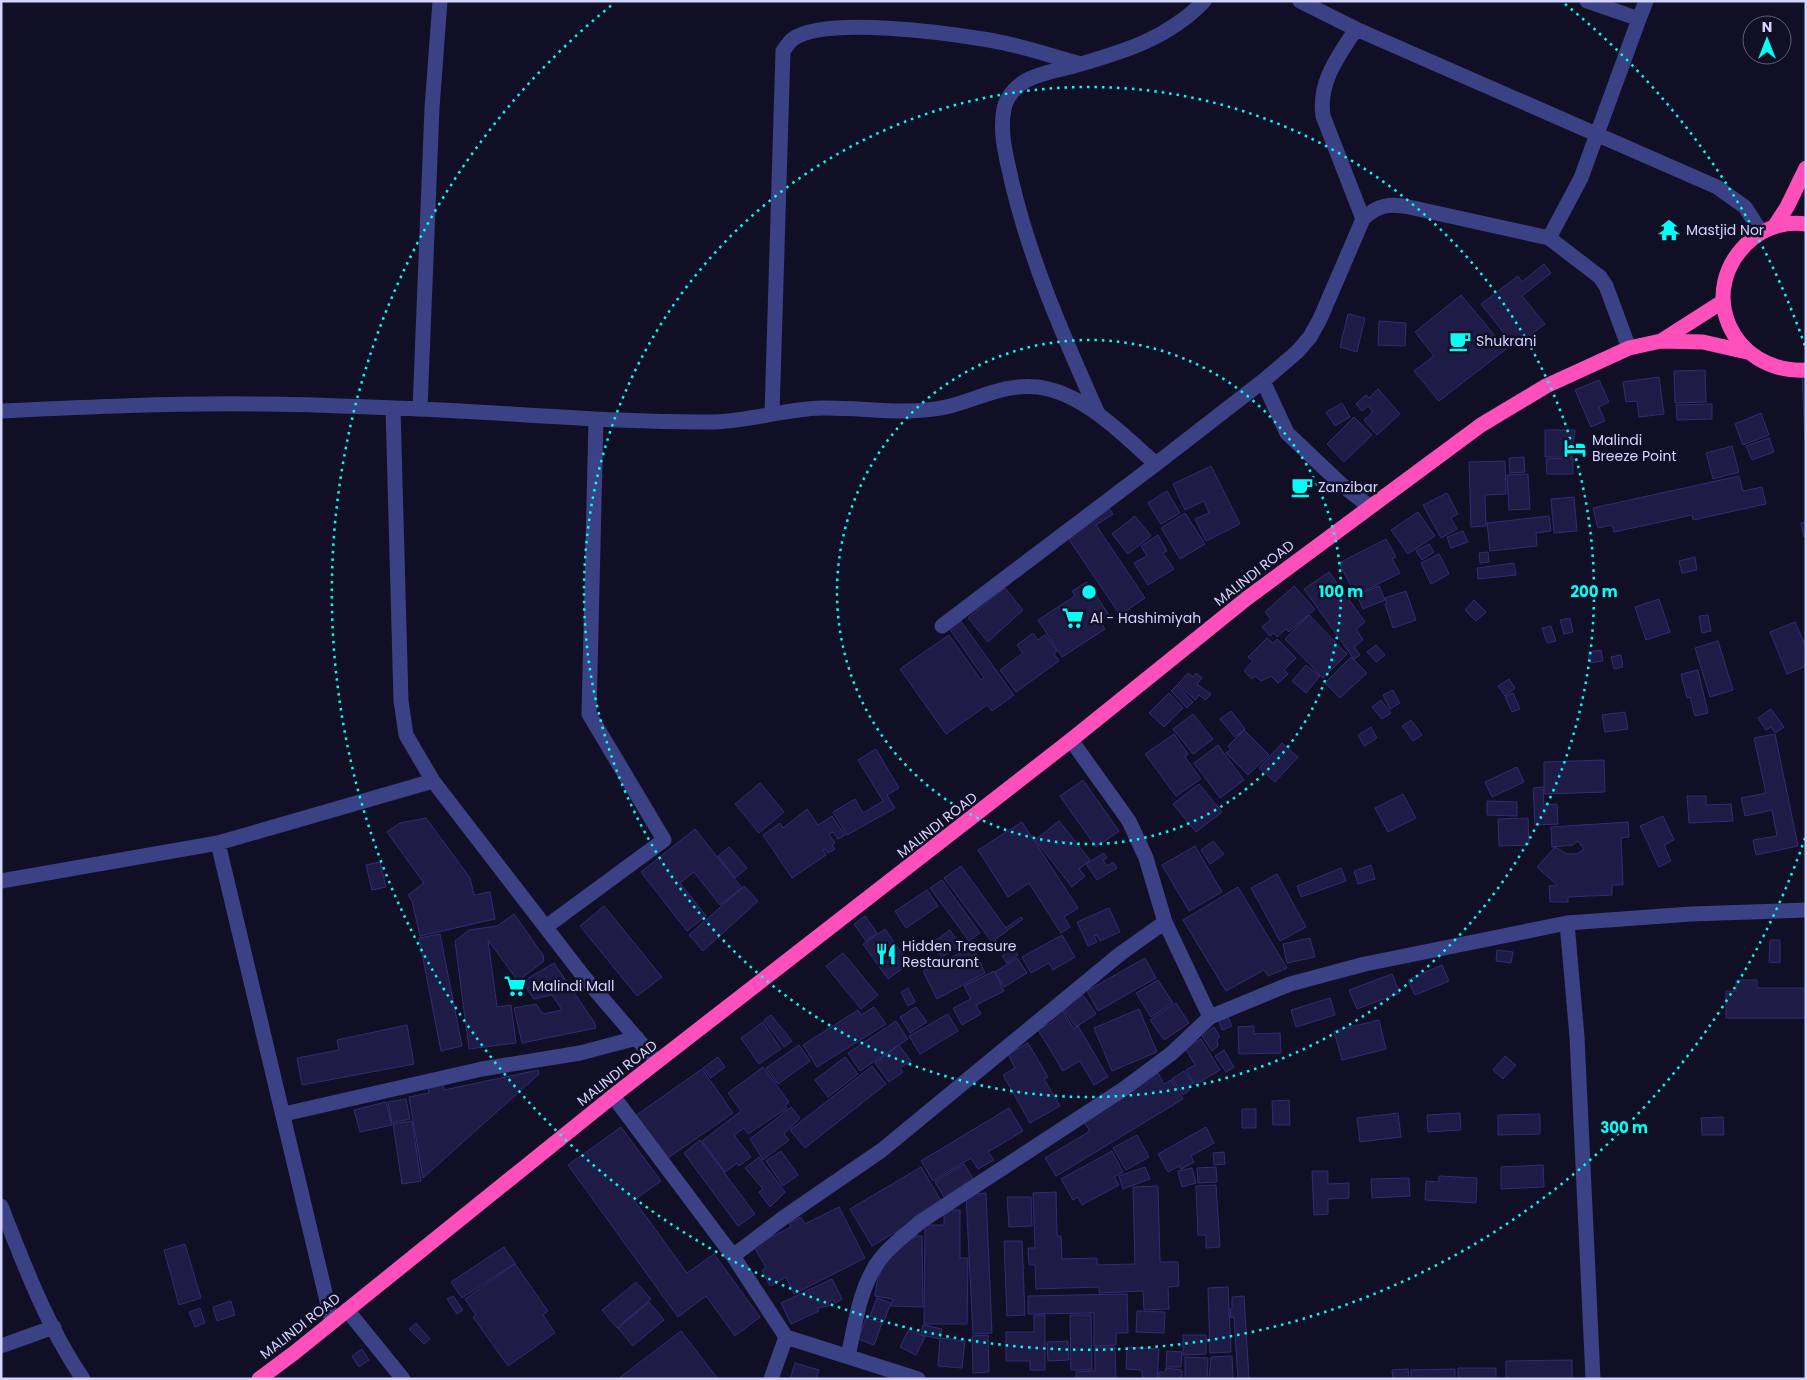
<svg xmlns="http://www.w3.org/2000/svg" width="1807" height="1380" viewBox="0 0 1807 1380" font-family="Poppins,sans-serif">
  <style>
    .building { fill: #1e1b47; stroke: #312d73 }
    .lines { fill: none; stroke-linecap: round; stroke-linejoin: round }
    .minor { stroke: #3a4185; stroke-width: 15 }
    .highway { stroke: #ff4fbb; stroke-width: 15 }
    .ring { fill: none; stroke: #00fff5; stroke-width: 2.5; stroke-dasharray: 2.5 5 }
    .labels { text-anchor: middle; stroke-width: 5; stroke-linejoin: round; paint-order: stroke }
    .poi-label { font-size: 14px; fill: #d4d5ff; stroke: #100f26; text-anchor: start }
    .street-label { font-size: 14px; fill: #d4d5ff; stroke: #100f26 }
    .centre { fill: #00fff5; stroke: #100f26; stroke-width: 2.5 }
    .ring-label { font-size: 15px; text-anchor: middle; font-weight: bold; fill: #00fff5; stroke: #100f26; stroke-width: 5; stroke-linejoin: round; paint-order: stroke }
  </style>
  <rect width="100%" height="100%" fill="#100f26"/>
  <path class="building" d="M1544 264 1551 273 1522 296 1545 324 1515 347 1481 304 1518 276 1522 282Z
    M1461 295 1506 349 1439 401 1414 371 1434 356 1415 332Z
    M1348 314 1365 318 1357 352 1340 347Z
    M1379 321 1406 323 1405 346 1378 345Z
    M1705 370 1706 402 1675 403 1674 371Z
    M1802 373H1806V440H1805Z
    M1659 377 1664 414 1639 417 1637 401 1626 402 1623 382Z
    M1599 380 1609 402 1599 407 1605 421 1591 427 1575 390Z
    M1378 389 1400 414 1377 435 1364 420 1373 412 1368 406 1362 411 1356 404 1366 395 1369 398Z
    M1342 403 1350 417 1335 426 1326 412Z
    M1712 404V419L1677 420 1676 405Z
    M1761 413 1769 435 1743 445 1735 424Z
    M1354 417 1372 435 1344 462 1327 444Z
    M1545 430H1575L1572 457H1545Z
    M1769 438 1774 452 1752 460 1746 446Z
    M1732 446 1739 472 1713 479 1706 453Z
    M1524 457 1525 472 1510 473 1509 458Z
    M1573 458V474H1547L1546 459Z
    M1505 461 1506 494 1485 495 1486 526 1471 527 1469 462Z
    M1211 466 1240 524 1206 541 1195 519 1209 513 1204 501 1185 510 1173 484Z
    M1528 474 1530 509 1509 510 1507 475Z
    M1739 476 1743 491 1762 487 1766 504 1693 520 1692 515 1614 532 1612 525 1598 528 1593 508Z
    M1167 491 1180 513 1161 524 1148 503Z
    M1447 493 1458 514 1451 518 1457 529 1441 538 1423 505Z
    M1574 497 1577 531 1554 533 1551 499Z
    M1108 507 1113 514 1096 525 1145 598 1120 615 1066 535Z
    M1418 512 1435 536 1408 554 1391 530Z
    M1185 513 1205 544 1180 559 1161 528Z
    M1135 516 1151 536 1128 554 1112 534Z
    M1549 516 1551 531 1536 533 1537 546 1490 551 1487 523Z
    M1806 522V536L1804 537 1801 523Z
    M1463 531 1468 542 1451 548 1447 537Z
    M1158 535 1167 551 1163 553 1174 569 1148 585 1134 563 1147 556 1141 546Z
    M1386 539 1396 557 1392 559 1400 573 1356 595 1339 563Z
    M1429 544 1434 552 1422 560 1416 551Z
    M1488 552 1489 562 1480 563 1479 553Z
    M1439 554 1449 574 1431 584 1421 563Z
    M1695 557 1697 570 1682 573 1679 561Z
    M1514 563 1516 575 1478 579 1477 568Z
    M1329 572 1365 622 1356 629 1363 640 1354 647 1360 655 1354 659 1304 589Z
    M1087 582 1109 615 1100 621 1105 629 1062 657 1038 620 1075 596 1072 591Z
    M1294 586 1315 609 1289 632 1286 629 1277 637 1274 633 1270 636 1262 627 1271 619 1265 612Z
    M1379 586 1385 600 1363 609 1357 595Z
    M1005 588 1023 610 988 642 968 618Z
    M1406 591 1416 620 1393 628 1385 604 1387 603 1385 598Z
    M1659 599 1670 632 1646 640 1635 607Z
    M1474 600 1486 612 1476 621 1465 610Z
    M1309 615 1347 654 1323 678 1285 639Z
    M1708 615 1711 631 1702 633 1699 616Z
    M1570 618 1573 632 1564 634 1560 620Z
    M960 620 1014 695 992 711 987 705 946 734 900 669 949 635 981 680 984 678 949 628Z
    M1795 622 1806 647V666L1787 674 1770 632Z
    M1551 626 1556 641 1547 643 1542 628Z
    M1033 633 1038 640 1045 635 1057 651 1054 654 1059 661 1016 692 1000 670 1023 653 1017 645Z
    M1267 638 1273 643 1277 639 1296 658 1284 670 1288 674 1278 683 1271 676 1261 681 1255 676 1252 679 1244 671 1253 661 1248 657Z
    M1718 641 1733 690 1710 697 1695 648Z
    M1376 645 1385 655 1376 662 1367 652Z
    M1601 650 1603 661 1590 663 1588 652Z
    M1621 655 1623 667 1614 669 1611 657Z
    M1351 657 1367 673 1340 698 1325 683Z
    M1306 665 1320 676 1306 693 1292 681Z
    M1698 670 1708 713 1695 716 1690 697 1687 698 1681 674Z
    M1188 673 1193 677 1196 673 1202 678 1197 684 1211 694 1205 700 1199 695 1195 700 1178 684Z
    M1509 679 1515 688 1505 696 1498 686Z
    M1177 685 1193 702 1187 708 1171 691Z
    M1393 690 1400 703 1390 709 1383 695Z
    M1169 693 1183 708 1164 727 1149 713Z
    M1513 693 1520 709 1512 712 1505 697Z
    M1381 700 1391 713 1382 719 1372 707Z
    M1771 709 1784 727 1775 733 1771 727 1766 730 1758 718Z
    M1231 711 1245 729 1235 737 1220 719Z
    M1625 712 1628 729 1605 732 1602 715Z
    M1193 714 1213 739 1193 754 1173 729Z
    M1411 720 1422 735 1413 741 1402 726Z
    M1371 727 1377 738 1364 746 1358 735Z
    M1244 730 1269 755 1248 775 1226 753 1231 749 1228 746Z
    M1174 734 1188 754 1185 757 1201 779 1176 796 1145 754Z
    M1775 734 1798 846 1756 855 1753 840 1777 836 1772 810 1745 816 1741 798 1766 793 1754 738Z
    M1282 743 1298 757 1275 782 1259 768Z
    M1218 745 1244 780 1220 798 1194 763Z
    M876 749 899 788 887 795 895 808 847 835 833 812 855 799 863 813 883 801 858 760Z
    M1604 760 1605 792 1544 794V762Z
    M1517 767 1524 782 1492 797 1485 782Z
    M1083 780 1119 831 1096 847 1060 796Z
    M760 783 784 812 759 833 735 804Z
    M1199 784 1222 812 1196 832 1173 804Z
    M1543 787 1544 805 1557 804 1558 824 1535 825 1533 788Z
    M1403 794 1416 818 1388 832 1375 808Z
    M1687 796H1706V805L1731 804 1733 821 1689 823Z
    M1487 801 1517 802V816L1487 815Z
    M807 809 818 825 832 816 845 835 838 839 833 832 829 834 835 843 832 845 835 849 828 853 825 849 823 850 826 855 792 878 763 835 780 823 783 828Z
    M1663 816 1674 840 1664 845 1671 861 1659 867 1640 826Z
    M426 818 470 878 474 895 490 892 495 919 420 936 412 901 408 895 424 883 387 832 400 823Z
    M1528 818 1529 845 1499 846 1498 819Z
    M1059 821 1090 860 1079 869 1085 876 1072 887 1035 840Z
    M1022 822 1078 908 1064 917 1070 927 1061 933 1029 883 1008 897 978 850Z
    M1628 822 1629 837 1621 838 1623 885H1612V895L1568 897V902H1550L1549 886 1557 885 1537 867 1555 847 1567 854H1577L1584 849 1578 841 1573 845 1552 847 1551 827Z
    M695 829 742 888 720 905 694 872 680 883 706 916 687 931 641 872Z
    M1213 841 1224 854 1210 864 1201 850Z
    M1195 846 1222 892 1189 911 1162 865Z
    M729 847 747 868 735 878 718 856Z
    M1104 853 1107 858 1103 860 1107 866 1113 862 1117 868 1097 880 1086 864Z
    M380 862 386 887 372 890 366 865Z
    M1371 865 1375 879 1358 884 1354 871Z
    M961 866 1006 928 1021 917 1023 919 992 942 944 878Z
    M1341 868 1346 881 1301 897 1297 886Z
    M1277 874 1306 927 1280 941 1251 888Z
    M942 880 980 933 969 941 930 888Z
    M744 886 758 901 703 951 689 935Z
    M1238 887 1287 968 1268 976 1264 970 1226 991 1183 920Z
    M927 890 938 906 906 928 895 911Z
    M604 906 662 977 637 996 580 926Z
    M1109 908 1120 932 1100 941 1097 935 1094 936 1097 942 1088 946 1077 922Z
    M514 914 543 955 544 961 518 981 488 940 497 1007 511 1005 516 1043 469 1049 455 941 469 930 497 926Z
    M865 916 877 933 866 941 854 924Z
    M885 929 909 964 888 979 863 944Z
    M950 930 960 945 942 957 932 943Z
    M440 934 462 1046 441 1051 419 938Z
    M1062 935 1075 957 1053 970 1049 963 1031 973 1022 957Z
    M1310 938 1315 957 1287 963 1283 944Z
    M1770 940H1780V963L1769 962Z
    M973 947 985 973 937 999 923 971Z
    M1012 948 1018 955 1007 963 1002 956Z
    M1497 950 1513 952 1511 963 1496 961Z
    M843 953 878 995 861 1009 826 966Z
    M1017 958 1027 973 1004 987 995 972Z
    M1145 958 1156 978 1098 1011 1087 991Z
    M554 963 594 1022 596 1028 522 1043 514 1008 536 1004 543 1014 562 1010 552 995 534 999 522 982Z
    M1442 965 1449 981 1415 995 1408 980Z
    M994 971 1004 991 976 1005 981 1014 962 1025 953 1008 971 999 964 986Z
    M1392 974 1400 993 1357 1009 1349 990Z
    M1158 980 1173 1003 1151 1017 1136 993Z
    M1736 980H1757V988H1806V1018H1726V991H1736Z
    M908 988 915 1002 908 1006 901 992Z
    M1083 995 1096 1014 1076 1027 1063 1008Z
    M1330 998 1335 1015 1296 1027 1291 1010Z
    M1176 1003 1189 1023 1164 1040 1150 1020Z
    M874 1007 886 1024 817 1067 803 1045 858 1010 861 1015Z
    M916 1007 927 1022 910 1033 900 1017Z
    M1062 1009 1074 1029 1078 1026 1108 1077 1094 1085 1080 1061 1063 1071 1038 1030 1054 1021 1050 1016Z
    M1139 1009 1157 1052 1112 1071 1094 1028Z
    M948 1014 958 1031 920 1054 909 1036Z
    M771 1015 792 1041 784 1047 764 1020Z
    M1227 1015 1232 1026 1222 1030 1218 1019Z
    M1379 1020 1386 1049 1342 1060 1334 1031Z
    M896 1021 908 1039 860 1071 848 1053Z
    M763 1022 781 1049 759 1064 741 1038Z
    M407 1025 414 1064 302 1085 297 1058 339 1050 337 1040Z
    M1254 1026V1034L1280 1033 1281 1053 1239 1054 1238 1027Z
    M1214 1027 1220 1037 1217 1039 1218 1046 1212 1051 1202 1036Z
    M1201 1039 1220 1070 1195 1085 1186 1070 1195 1065 1185 1048Z
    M1028 1043 1048 1077 1044 1079 1060 1106 1030 1123 1003 1075 1015 1068 1008 1054Z
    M799 1045 810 1061 778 1084 766 1068Z
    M899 1045 911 1061 900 1068 903 1072 889 1082 875 1063Z
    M1224 1050 1234 1067 1226 1072 1215 1056Z
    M1505 1056 1516 1065 1503 1079 1493 1070Z
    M718 1057 725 1067 711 1078 703 1068Z
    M845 1057 858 1074 828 1097 815 1080Z
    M872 1066 886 1084 805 1148 790 1130Z
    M763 1067 789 1102 785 1105 787 1108 748 1134 744 1128 734 1135 751 1157 739 1166 737 1163 725 1172 702 1141 741 1111 728 1093Z
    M702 1069 733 1113 665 1160 635 1116Z
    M538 1070 539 1074 423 1178 409 1097 429 1093 427 1085 442 1082 444 1090Z
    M1184 1071 1193 1083 1188 1087 1190 1090 1183 1095 1172 1079Z
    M1158 1073 1164 1084 1171 1080 1183 1099 1056 1176 1045 1158 1090 1131 1082 1119Z
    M406 1099 410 1119 392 1123 388 1102Z
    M1289 1100 1290 1125H1273L1272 1101Z
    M386 1102 392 1125 360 1132 354 1110Z
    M791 1107 800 1118 784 1134 789 1140 763 1160 750 1139Z
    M1009 1108 1023 1131 988 1152 994 1160 978 1169 971 1158 933 1181 921 1161Z
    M1242 1109H1256V1128H1242Z
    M1398 1113 1401 1137 1360 1142 1357 1118Z
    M1460 1113 1461 1130 1428 1132 1427 1115Z
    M1540 1114V1134L1498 1135V1115Z
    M1723 1117 1724 1135H1702L1701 1118Z
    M412 1121 421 1181 402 1184 393 1124Z
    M621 1127 661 1181 634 1200 687 1273 714 1254 760 1317 735 1336 706 1296 678 1317 568 1165Z
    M1206 1127 1214 1143 1191 1156 1194 1162 1181 1169 1179 1166 1168 1172 1158 1154Z
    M1137 1135 1149 1157 1126 1170 1113 1148Z
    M700 1140 755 1214 738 1226 684 1153Z
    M781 1151 798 1175 783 1186 766 1161Z
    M1112 1151 1123 1172 1114 1177 1119 1185 1082 1205 1078 1197 1073 1200 1061 1179Z
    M1224 1152 1225 1164 1214 1165 1213 1153Z
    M759 1157 785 1192 770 1207 759 1192 763 1189 745 1168Z
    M964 1164 975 1182 946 1200 935 1182Z
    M1543 1165 1544 1187 1501 1189V1167Z
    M921 1167 943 1204 872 1246 850 1209Z
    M1145 1167 1150 1179 1123 1189 1119 1176Z
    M1216 1167 1217 1182 1198 1183 1197 1168Z
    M1192 1168 1196 1183 1182 1187 1178 1171Z
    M1312 1171H1328V1184L1349 1183V1198L1328 1199V1214L1314 1215Z
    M1439 1176 1477 1178 1476 1203 1425 1200 1426 1181 1439 1182Z
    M1409 1178 1410 1196 1372 1198 1371 1179Z
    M1216 1185 1220 1247 1206 1248V1235H1198L1196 1186Z
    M1158 1186 1160 1262H1178L1179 1286 1168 1287 1169 1309 1144 1310 1143 1291 1099 1293V1287L1036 1289 1035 1265H1029L1028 1248H1035L1033 1193 1056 1192 1057 1236H1061L1062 1259 1097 1258V1265L1135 1264 1133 1187Z
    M986 1193 992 1333 973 1334 966 1195Z
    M1007 1197H1031L1032 1226 1009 1227Z
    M839 1207 865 1258 794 1294 786 1277 770 1286 762 1270 766 1268 754 1246 791 1227 789 1223 801 1217 805 1224Z
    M944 1210H960V1258H968L967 1324H924L925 1225H944Z
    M917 1236H922L923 1307 891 1306 893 1299 875 1296 877 1282 882 1268 902 1243Z
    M1004 1241H1022L1025 1315 1007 1316Z
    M185 1244 201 1298 179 1305 164 1250Z
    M504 1247 515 1263 462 1298 451 1282Z
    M515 1264 548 1311 543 1315 555 1333 508 1366 473 1317 476 1315 465 1299Z
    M832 1279 842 1299 835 1303 833 1299 828 1302 829 1306 817 1308 819 1311 791 1324 781 1303Z
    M636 1282 651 1299 617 1328 602 1310Z
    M1228 1287 1231 1352 1210 1353 1208 1288Z
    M1127 1294 1128 1333H1116V1345L1094 1346V1313L1028 1314V1296Z
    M453 1296 463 1310 457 1314 447 1299Z
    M1244 1296 1249 1379H1238L1234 1317 1231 1318 1230 1309H1232V1297Z
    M877 1298 891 1303 884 1321 870 1316Z
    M231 1301 235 1315 217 1321 213 1307Z
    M649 1302 664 1320 633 1346 618 1328Z
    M200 1308 205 1323 195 1327 189 1312Z
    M1137 1311 1165 1312 1164 1333 1136 1332Z
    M1034 1315H1045V1370H1030V1361H1006V1332H1034Z
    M1070 1315H1091L1092 1370H1071Z
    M866 1318 882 1323 874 1345 858 1339Z
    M416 1323 430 1339 424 1344 409 1329Z
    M923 1325 942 1329 940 1339 921 1335Z
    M909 1329 925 1337 916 1355 900 1347Z
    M681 1331 718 1379H618Z
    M988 1335 989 1372 973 1373 972 1336Z
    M1183 1335H1206V1354L1183 1355Z
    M940 1338 965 1341 962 1368 938 1366Z
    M1068 1341 1069 1360 1048 1361 1047 1342Z
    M1095 1347H1115L1116 1379H1076V1372L1095 1371Z
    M1127 1347 1159 1349 1157 1379H1142V1370L1126 1369Z
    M362 1349 369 1360 359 1367 352 1356Z
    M1167 1351 1182 1352 1181 1367H1166Z
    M1232 1356 1233 1379H1209L1211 1357Z
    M1185 1357 1208 1358 1207 1379H1185Z
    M1572 1360V1379H1506V1361Z
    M795 1363 819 1370 816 1379H790Z
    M1166 1368 1182 1370V1379H1158L1159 1372H1165Z
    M1458 1368H1496V1379H1458Z
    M1408 1369 1409 1379H1393L1392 1370Z
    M1455 1369V1379H1411V1370Z"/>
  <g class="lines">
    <path class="minor" d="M1300 1 1356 29 1717 187 1745 207 1761 232
      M1639 19 1646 1
      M1356 29C1338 57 1318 82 1323 116L1363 219
      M1549 238 1581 178 1639 19 1587 1
      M1263 381 1287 433 1342 485 1369 506
      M393 408 401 701 406 735 433 781 584 977 657 1062
      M420 409 432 108 440 1
      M1 411C86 407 172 403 257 404 311 404 364 407 418 409 517 413 616 423 715 422 751 421 785 409 821 408 863 407 904 416 946 407 977 400 1004 383 1038 387 1084 393 1123 435 1156 464L1263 381 1297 352 1310 337 1320 319 1363 219C1377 205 1390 203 1409 207L1549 238 1600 277 1606 286 1629 348
      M772 414 783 51C786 47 789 42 793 39 826 16 948 33 989 40 1020 45 1051 56 1081 64
      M1098 414C1064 337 1032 266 1012 183 1007 159 999 134 1004 109 1006 97 1016 86 1027 80 1041 73 1058 70 1074 66 1122 52 1168 39 1204 1
      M942 626 1156 464
      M1071 740 1129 821 1146 858 1165 922 1210 1017
      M218 843 332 1322
      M1 881 218 843 433 781
      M1567 923 1577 1037 1593 1379
      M547 926 664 840 589 714 596 419
      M613 1096 733 1256 786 1337 918 1379
      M284 1114 482 1069 580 1053 637 1038
      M1 1206C24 1265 47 1326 83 1379
      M733 1256 783 1218 882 1150 1120 954 1165 922
      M347 1310 403 1379
      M1 1346 54 1327
      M848 1356C855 1325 860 1284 881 1258 892 1244 907 1234 920 1222L1125 1088 1172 1053 1210 1017 1290 984 1365 964 1567 923 1691 914 1806 910
      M771 1379 786 1337"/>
    <path class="highway" d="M1806 224C1787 221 1767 227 1752 239 1693 288 1731 374 1806 370
      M1774 227 1787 207 1806 168
      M1661 341 1722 302
      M259 1379 294 1353 613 1096 1071 740 1246 599 1481 425 1546 386 1629 348 1661 341 1703 342 1747 352"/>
  </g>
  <g class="ring">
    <circle cx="1089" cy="592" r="252"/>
    <circle cx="1089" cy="592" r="505"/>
    <path d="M1805 838A757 757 0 1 1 613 4M1565 4A757 757 0 0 1 1805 346"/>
  </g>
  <defs>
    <g id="temple-bare" transform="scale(1.725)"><path d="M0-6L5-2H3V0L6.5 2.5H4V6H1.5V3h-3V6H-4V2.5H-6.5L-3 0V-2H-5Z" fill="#00fff5" stroke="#100f26" stroke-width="2.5" paint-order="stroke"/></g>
    <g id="cafe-bare" transform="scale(1.725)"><path d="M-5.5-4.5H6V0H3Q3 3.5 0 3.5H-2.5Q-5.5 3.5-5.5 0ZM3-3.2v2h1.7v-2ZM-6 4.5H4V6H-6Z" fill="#00fff5" stroke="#100f26" stroke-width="2.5" paint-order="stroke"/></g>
    <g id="hotel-bare" transform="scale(1.725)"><path d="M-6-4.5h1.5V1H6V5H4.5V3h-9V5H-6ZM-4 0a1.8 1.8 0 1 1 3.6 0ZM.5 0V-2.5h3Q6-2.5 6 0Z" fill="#00fff5" stroke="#100f26" stroke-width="2.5" paint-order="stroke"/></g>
    <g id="supermarket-bare" transform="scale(1.725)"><path d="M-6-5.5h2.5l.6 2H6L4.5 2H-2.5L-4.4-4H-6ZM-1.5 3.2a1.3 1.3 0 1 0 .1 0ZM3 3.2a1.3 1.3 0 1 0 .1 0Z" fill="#00fff5" stroke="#100f26" stroke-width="2.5" paint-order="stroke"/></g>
    <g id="restaurant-bare" transform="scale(1.725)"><path d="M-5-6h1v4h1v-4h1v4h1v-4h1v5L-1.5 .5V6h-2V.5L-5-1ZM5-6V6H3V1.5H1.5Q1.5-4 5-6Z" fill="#00fff5" stroke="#100f26" stroke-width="2.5" paint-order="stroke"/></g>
  </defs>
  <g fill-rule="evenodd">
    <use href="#temple-bare" x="1669" y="230"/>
    <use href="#cafe-bare" x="1460" y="341"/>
    <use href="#hotel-bare" x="1575" y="448"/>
    <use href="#cafe-bare" x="1302" y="487"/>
    <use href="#supermarket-bare" x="1073" y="618"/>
    <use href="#restaurant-bare" x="886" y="954"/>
    <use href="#supermarket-bare" x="515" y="986"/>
  </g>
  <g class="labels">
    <g class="poi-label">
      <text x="1686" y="235">Mastjid Nor</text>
      <text x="1476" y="346">Shukrani</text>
      <text x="1592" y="445">Malindi<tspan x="1592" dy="16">Breeze Point</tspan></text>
      <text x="1318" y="492">Zanzibar</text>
      <text x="1090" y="623">Al - Hashimiyah</text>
      <text x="902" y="951">Hidden Treasure<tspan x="902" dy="16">Restaurant</tspan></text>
      <text x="532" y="991">Malindi Mall</text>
    </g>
    <g class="street-label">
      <text transform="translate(1254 573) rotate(-38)" y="5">MALINDI ROAD</text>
      <text transform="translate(937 825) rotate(-38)" y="5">MALINDI ROAD</text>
      <text transform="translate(617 1073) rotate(-38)" y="5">MALINDI ROAD</text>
      <text transform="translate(300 1326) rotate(-38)" y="5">MALINDI ROAD</text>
    </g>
  </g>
  <circle cx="1089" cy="592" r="8" class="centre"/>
  <g class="ring-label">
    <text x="1341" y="597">100 m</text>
    <text x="1594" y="597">200 m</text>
    <text x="1624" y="1133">300 m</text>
  </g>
  <rect width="1807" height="1380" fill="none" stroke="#d4d5ff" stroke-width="5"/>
  <g transform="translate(1767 40)"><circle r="24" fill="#100f26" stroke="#5e5e7d"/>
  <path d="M0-4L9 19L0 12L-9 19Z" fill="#00fff5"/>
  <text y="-8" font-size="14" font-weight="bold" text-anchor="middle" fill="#d4d5ff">N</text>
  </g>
</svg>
